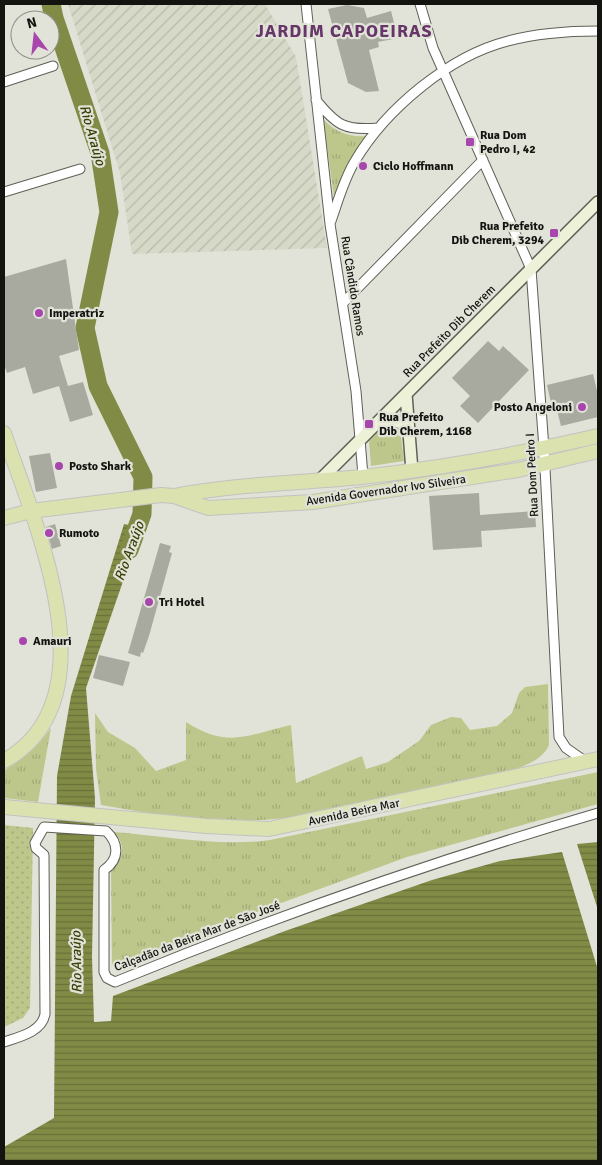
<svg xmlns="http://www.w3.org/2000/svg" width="602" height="1165" viewBox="0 0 602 1165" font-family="Signika,sans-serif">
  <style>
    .industrial { fill: url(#industrial-furrows) }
    .grass { fill: url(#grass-tufts) }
    .park { fill: url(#park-dots) }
    .water { fill: url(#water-rules) }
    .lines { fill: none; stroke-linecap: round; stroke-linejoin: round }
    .river { stroke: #828b45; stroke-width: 19 }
    .building { fill: #a8aaa0 }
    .street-casing { stroke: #5e6056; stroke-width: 11 }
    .secondary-casing { stroke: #5e6056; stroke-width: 14 }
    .primary-casing { stroke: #c2c2c1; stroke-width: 16 }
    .street { stroke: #fff; stroke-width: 9 }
    .secondary { stroke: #edf1d8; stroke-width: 11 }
    .primary { stroke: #dbe2b0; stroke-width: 14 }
    .poi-dot { fill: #a846ae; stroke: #e1e3d8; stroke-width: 2 }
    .labels { text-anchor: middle; stroke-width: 4.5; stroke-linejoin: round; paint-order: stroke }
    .poi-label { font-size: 12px; font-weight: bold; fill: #131410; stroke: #e1e3d8; text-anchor: start }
    .street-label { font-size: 12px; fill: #131410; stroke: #e1e3d8 }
    .water-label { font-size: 14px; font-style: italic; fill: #3a4008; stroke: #e1e3d8 }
    .district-label { font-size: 18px; font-weight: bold; letter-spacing: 1px; fill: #663669; stroke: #e1e3d8 }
  </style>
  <defs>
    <pattern id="industrial-furrows" width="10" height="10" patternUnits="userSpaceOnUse" patternTransform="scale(1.25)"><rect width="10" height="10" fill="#d6d9c7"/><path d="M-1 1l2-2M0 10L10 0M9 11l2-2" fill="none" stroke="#b7b9aa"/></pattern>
    <pattern id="grass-tufts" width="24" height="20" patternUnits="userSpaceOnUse" patternTransform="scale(1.25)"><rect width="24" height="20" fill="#bec78b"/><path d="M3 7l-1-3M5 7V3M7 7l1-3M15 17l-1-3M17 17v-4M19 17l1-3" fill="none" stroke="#a2aa77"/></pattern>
    <pattern id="park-dots" width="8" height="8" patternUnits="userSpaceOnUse" patternTransform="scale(1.25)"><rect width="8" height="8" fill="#bec78b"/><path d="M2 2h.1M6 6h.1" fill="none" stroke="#a2aa77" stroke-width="1.8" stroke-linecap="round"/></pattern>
    <pattern id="water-rules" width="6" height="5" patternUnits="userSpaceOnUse" patternTransform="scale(1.25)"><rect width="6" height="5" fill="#828b45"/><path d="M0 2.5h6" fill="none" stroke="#697038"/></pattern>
  </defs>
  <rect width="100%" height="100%" fill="#e1e3d8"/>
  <path class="industrial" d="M68 4H265L296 57 327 248 132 254 120 173Z"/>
  <path class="grass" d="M323 119C334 131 350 138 366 136 350 156 341 179 335 204Z
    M392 431 401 437 404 461 371 466 369 441 378 432Z
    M548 684 549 745C543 759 527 765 513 770L302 816C236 826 166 817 101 805L96 769 95 713 108 732 135 748 156 771 186 760V722C228 749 247 735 291 725L296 783 362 756 366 769 388 762 419 741 431 725 451 717 461 718 470 730 497 726 512 713 519 693 525 687Z
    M51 728 38 802 4 798V771L40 742Z
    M598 772V804L407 857 227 923 121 967 115 968 112 964 111 870C124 859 126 845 114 832 165 836 219 847 270 840Z"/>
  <path class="park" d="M4 825 33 828 30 1008 23 1018 4 1027Z"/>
  <path class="water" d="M124 524 147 528 128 567 86 688 95 798 92 957 94 1022 111 1021 113 996 285 931 432 880 500 861 562 852 598 970V1161H4V1147L54 1118 57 776 71 696Z
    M598 842V910L577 844Z"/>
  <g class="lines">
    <path class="river" d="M51 4 54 18 100 153 109 212 85 328 98 386 143 477 142 514 129 550"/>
  </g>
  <path class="building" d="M347 5 364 8 367 18 391 11 398 38 378 42 379 47 369 50 379 91 366 92 348 83 328 9Z
    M66 259 79 350 59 356 68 386 83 382 93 415 70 422 59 386 33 394 25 367 7 373 4 364V277Z
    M488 341 499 351 503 346 529 370 478 423 460 406 470 396 452 378Z
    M593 374 598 395V417L561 426 556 406 552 407 547 385Z
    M50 453 57 488 36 492 29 456Z
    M479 493 480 515 535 511 536 527 481 531 482 547 433 550 429 496Z
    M55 524 61 546 52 549 46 527Z
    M160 543 171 546 169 552 172 553 149 636 143 653 141 652 140 657 128 653Z
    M99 655 130 662 123 686 93 678Z"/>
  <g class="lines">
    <g class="street-casing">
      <path id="street" d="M306 4 330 224 356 391 363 476
        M420 4 433 48 531 269 544 449 559 737 566 748 586 762
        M4 82 53 66
        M316 100C336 125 345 131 378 128
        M4 192 80 169
        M331 221C338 201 344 179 355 161 386 109 449 56 508 41 538 33 567 31 598 31
        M343 303 483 160
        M4 1042C19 1037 42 1032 45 1014L44 855 36 848 35 843 44 827 106 831C119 843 120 859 104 870V972L107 978 115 982C273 917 434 861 598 813"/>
    </g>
    <g class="secondary-casing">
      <path id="secondary" d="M406 394 412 471
        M378 422C391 419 398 420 409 428
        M319 481 598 202"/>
    </g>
    <g class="primary-casing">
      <path id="primary" d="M4 433C34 522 115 699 4 761
        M174 496C235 484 300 483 362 477 442 468 520 454 598 436
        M4 518 31 511 161 495 174 496 208 508 313 502 518 470 598 451
        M4 807 206 826 269 829 598 759"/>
    </g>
    <use href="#street" class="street"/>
    <use href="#secondary" class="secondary"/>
    <use href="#primary" class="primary"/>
  </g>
  <g class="poi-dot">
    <rect x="465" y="137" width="10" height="10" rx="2.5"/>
    <circle cx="363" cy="166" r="5"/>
    <rect x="549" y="228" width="10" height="10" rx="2.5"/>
    <circle cx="39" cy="313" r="5"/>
    <circle cx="582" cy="407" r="5"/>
    <rect x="364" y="419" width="10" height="10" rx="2.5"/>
    <circle cx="59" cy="466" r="5"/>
    <circle cx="49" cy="533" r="5"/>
    <circle cx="149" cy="602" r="5"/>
    <circle cx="23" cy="641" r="5"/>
  </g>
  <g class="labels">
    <g class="poi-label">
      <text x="480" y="139">Rua Dom<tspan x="480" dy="14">Pedro I, 42</tspan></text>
      <text x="373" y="170">Ciclo Hoffmann</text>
      <text x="544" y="230" text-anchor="end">Rua Prefeito<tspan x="544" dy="14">Dib Cherem, 3294</tspan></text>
      <text x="49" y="317">Imperatriz</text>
      <text x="572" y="411" text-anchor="end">Posto Angeloni</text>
      <text x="379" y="421">Rua Prefeito<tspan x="379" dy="14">Dib Cherem, 1168</tspan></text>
      <text x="69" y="470">Posto Shark</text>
      <text x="59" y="537">Rumoto</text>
      <text x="159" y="606">Tri Hotel</text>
      <text x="33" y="645">Amauri</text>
    </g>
    <g class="street-label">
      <text transform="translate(353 286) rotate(81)" y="4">Rua Cândido Ramos</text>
      <text transform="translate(449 331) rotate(-45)" y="4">Rua Prefeito Dib Cherem</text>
      <text transform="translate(532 475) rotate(-93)" y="4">Rua Dom Pedro I</text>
      <text transform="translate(386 490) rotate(-8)" y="4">Avenida Governador Ivo Silveira</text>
      <text transform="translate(354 812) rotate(-12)" y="4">Avenida Beira Mar</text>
      <text transform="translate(197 936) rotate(-21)" y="4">Calçadão da Beira Mar de São José</text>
    </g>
    <g class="water-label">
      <text transform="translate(93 135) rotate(74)" y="5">Rio Araújo</text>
      <text transform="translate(129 551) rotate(-70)" y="5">Rio Araújo</text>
      <text transform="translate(76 962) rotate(-91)" y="5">Rio Araújo</text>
    </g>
    <g class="district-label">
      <text x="344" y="37">JARDIM CAPOEIRAS</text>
    </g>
  </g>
  <rect width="602" height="1165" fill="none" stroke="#131410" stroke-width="10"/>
  <g transform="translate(35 35) rotate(345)"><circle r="24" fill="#e1e3d8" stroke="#8f9088"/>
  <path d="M0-4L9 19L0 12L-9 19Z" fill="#a846ae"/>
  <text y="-8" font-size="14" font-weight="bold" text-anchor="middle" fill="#131410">N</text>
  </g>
</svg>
